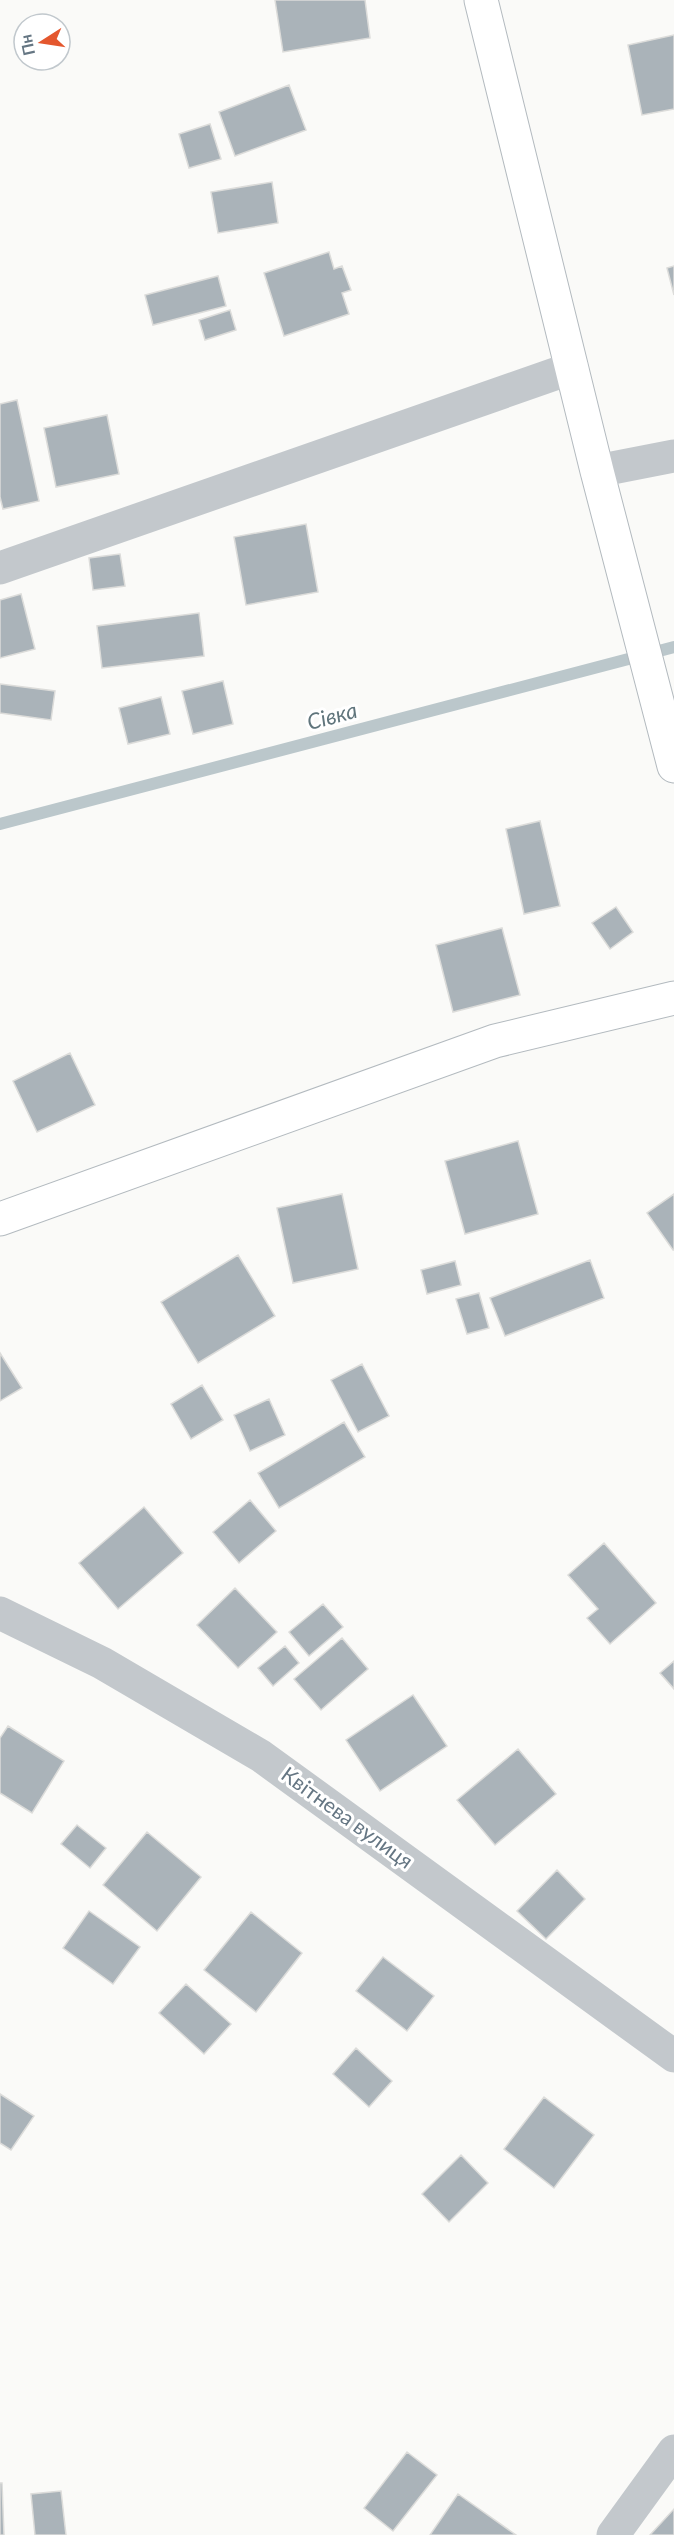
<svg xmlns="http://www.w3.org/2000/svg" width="674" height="2535" viewBox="0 0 674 2535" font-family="Lato,sans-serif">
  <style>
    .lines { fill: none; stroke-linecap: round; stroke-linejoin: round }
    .stream { stroke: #bbc7cb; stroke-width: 12 }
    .building { fill: #aab3b9; stroke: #dcdcda; stroke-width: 1.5 }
    .secondary-casing { stroke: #b3babf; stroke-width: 35 }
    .street { stroke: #c3c8cc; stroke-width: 33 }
    .secondary { stroke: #fff; stroke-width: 33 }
    .labels { text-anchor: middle; stroke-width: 6; stroke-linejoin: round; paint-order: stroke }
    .street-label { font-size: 21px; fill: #657683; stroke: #fff }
    .water-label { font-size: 22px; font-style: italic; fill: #60757c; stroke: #fff }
  </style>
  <rect width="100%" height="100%" fill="#fafaf8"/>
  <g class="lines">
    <path class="stream" d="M0 824 674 647"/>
  </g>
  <path class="building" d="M275 0H365L370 38 283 52Z
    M674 35V109L642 115 628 45Z
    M289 85 306 130 235 156 219 112Z
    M210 124 221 159 189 168 179 134Z
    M272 182 278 223 218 233 211 192Z
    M329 252 334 269 342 266 351 290 342 293 349 314 284 336 264 273Z
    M674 266V295L667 268Z
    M218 276 226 306 153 325 145 295Z
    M230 310 236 330 205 340 199 320Z
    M17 400 39 501 3 509 0 497V404Z
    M107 415 119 474 56 487 44 428Z
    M306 524 318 592 246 605 234 537Z
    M120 554 125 586 93 590 89 558Z
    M21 594 35 649 0 658V600Z
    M199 613 204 656 102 668 97 626Z
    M223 681 233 724 193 734 182 691Z
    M0 684 55 691 51 720 0 713Z
    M161 697 170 734 128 744 119 708Z
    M540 821 560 906 524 914 506 829Z
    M616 907 633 932 610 949 592 923Z
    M502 928 520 995 453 1012 436 945Z
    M70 1053 95 1105 37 1132 13 1081Z
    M518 1141 538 1214 465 1234 445 1161Z
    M342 1194 358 1269 293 1283 277 1208Z
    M674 1194V1250H673L647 1213Z
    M238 1255 275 1316 198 1363 161 1302Z
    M590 1260 604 1298 505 1336 490 1298Z
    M455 1261 461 1285 427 1294 421 1270Z
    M479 1293 489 1328 467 1334 456 1299Z
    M0 1353 22 1388 0 1401Z
    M362 1364 389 1416 358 1432 331 1380Z
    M202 1385 223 1420 191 1439 171 1404Z
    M269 1399 285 1435 250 1451 234 1415Z
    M344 1422 365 1457 279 1508 258 1473Z
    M250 1500 276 1531 239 1563 213 1532Z
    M144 1507 183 1553 118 1609 79 1563Z
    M604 1543 656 1603 610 1644 587 1618 598 1609 568 1575Z
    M235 1588 277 1632 238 1668 197 1625Z
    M323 1604 343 1627 309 1656 289 1632Z
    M342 1638 368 1669 321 1710 294 1679Z
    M285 1646 299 1663 273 1686 258 1668Z
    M674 1661V1689L660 1673Z
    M413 1695 447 1746 380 1791 346 1740Z
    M8 1726 64 1761 32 1813 0 1793V1738Z
    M518 1749 556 1794 495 1845 457 1800Z
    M77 1825 106 1848 90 1868 61 1844Z
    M147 1832 201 1877 157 1931 103 1885Z
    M557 1870 585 1899 546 1939 517 1911Z
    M89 1911 140 1947 113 1984 63 1948Z
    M251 1912 302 1953 256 2012 204 1970Z
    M383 1957 434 1996 407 2031 356 1991Z
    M186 1984 231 2024 204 2054 159 2013Z
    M356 2048 392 2081 369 2107 333 2074Z
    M0 2094 34 2116 11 2150 0 2143Z
    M544 2097 594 2135 554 2188 504 2149Z
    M461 2155 488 2183 449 2222 422 2194Z
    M407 2452 437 2475 393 2531 364 2508Z
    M0 2483H2L4 2535H0Z
    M61 2491 66 2535H35L31 2494Z
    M458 2494 516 2535H430Z
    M674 2509V2535H650Z"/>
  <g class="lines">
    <g class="secondary-casing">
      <path id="secondary" d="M481 0 597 471 674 766
        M0 1219 495 1041 674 998"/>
    </g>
    <path class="street" d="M597 471 674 456
      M0 568 572 368
      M0 1613 102 1663 261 1756 674 2056
      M613 2535 674 2451"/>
    <use href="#secondary" class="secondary"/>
  </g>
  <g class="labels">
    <g class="street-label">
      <text transform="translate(347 1818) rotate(36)" y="7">Квітнева вулиця</text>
    </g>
    <g class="water-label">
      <text transform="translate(332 716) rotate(-15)" y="8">Сівка</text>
    </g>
  </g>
  <g transform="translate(42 42) rotate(258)"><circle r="28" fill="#ffffff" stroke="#c1c8cd" stroke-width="1.5"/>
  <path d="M0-4.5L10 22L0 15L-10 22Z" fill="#e4572e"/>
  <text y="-9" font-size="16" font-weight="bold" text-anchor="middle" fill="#657683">Пн</text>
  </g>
</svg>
